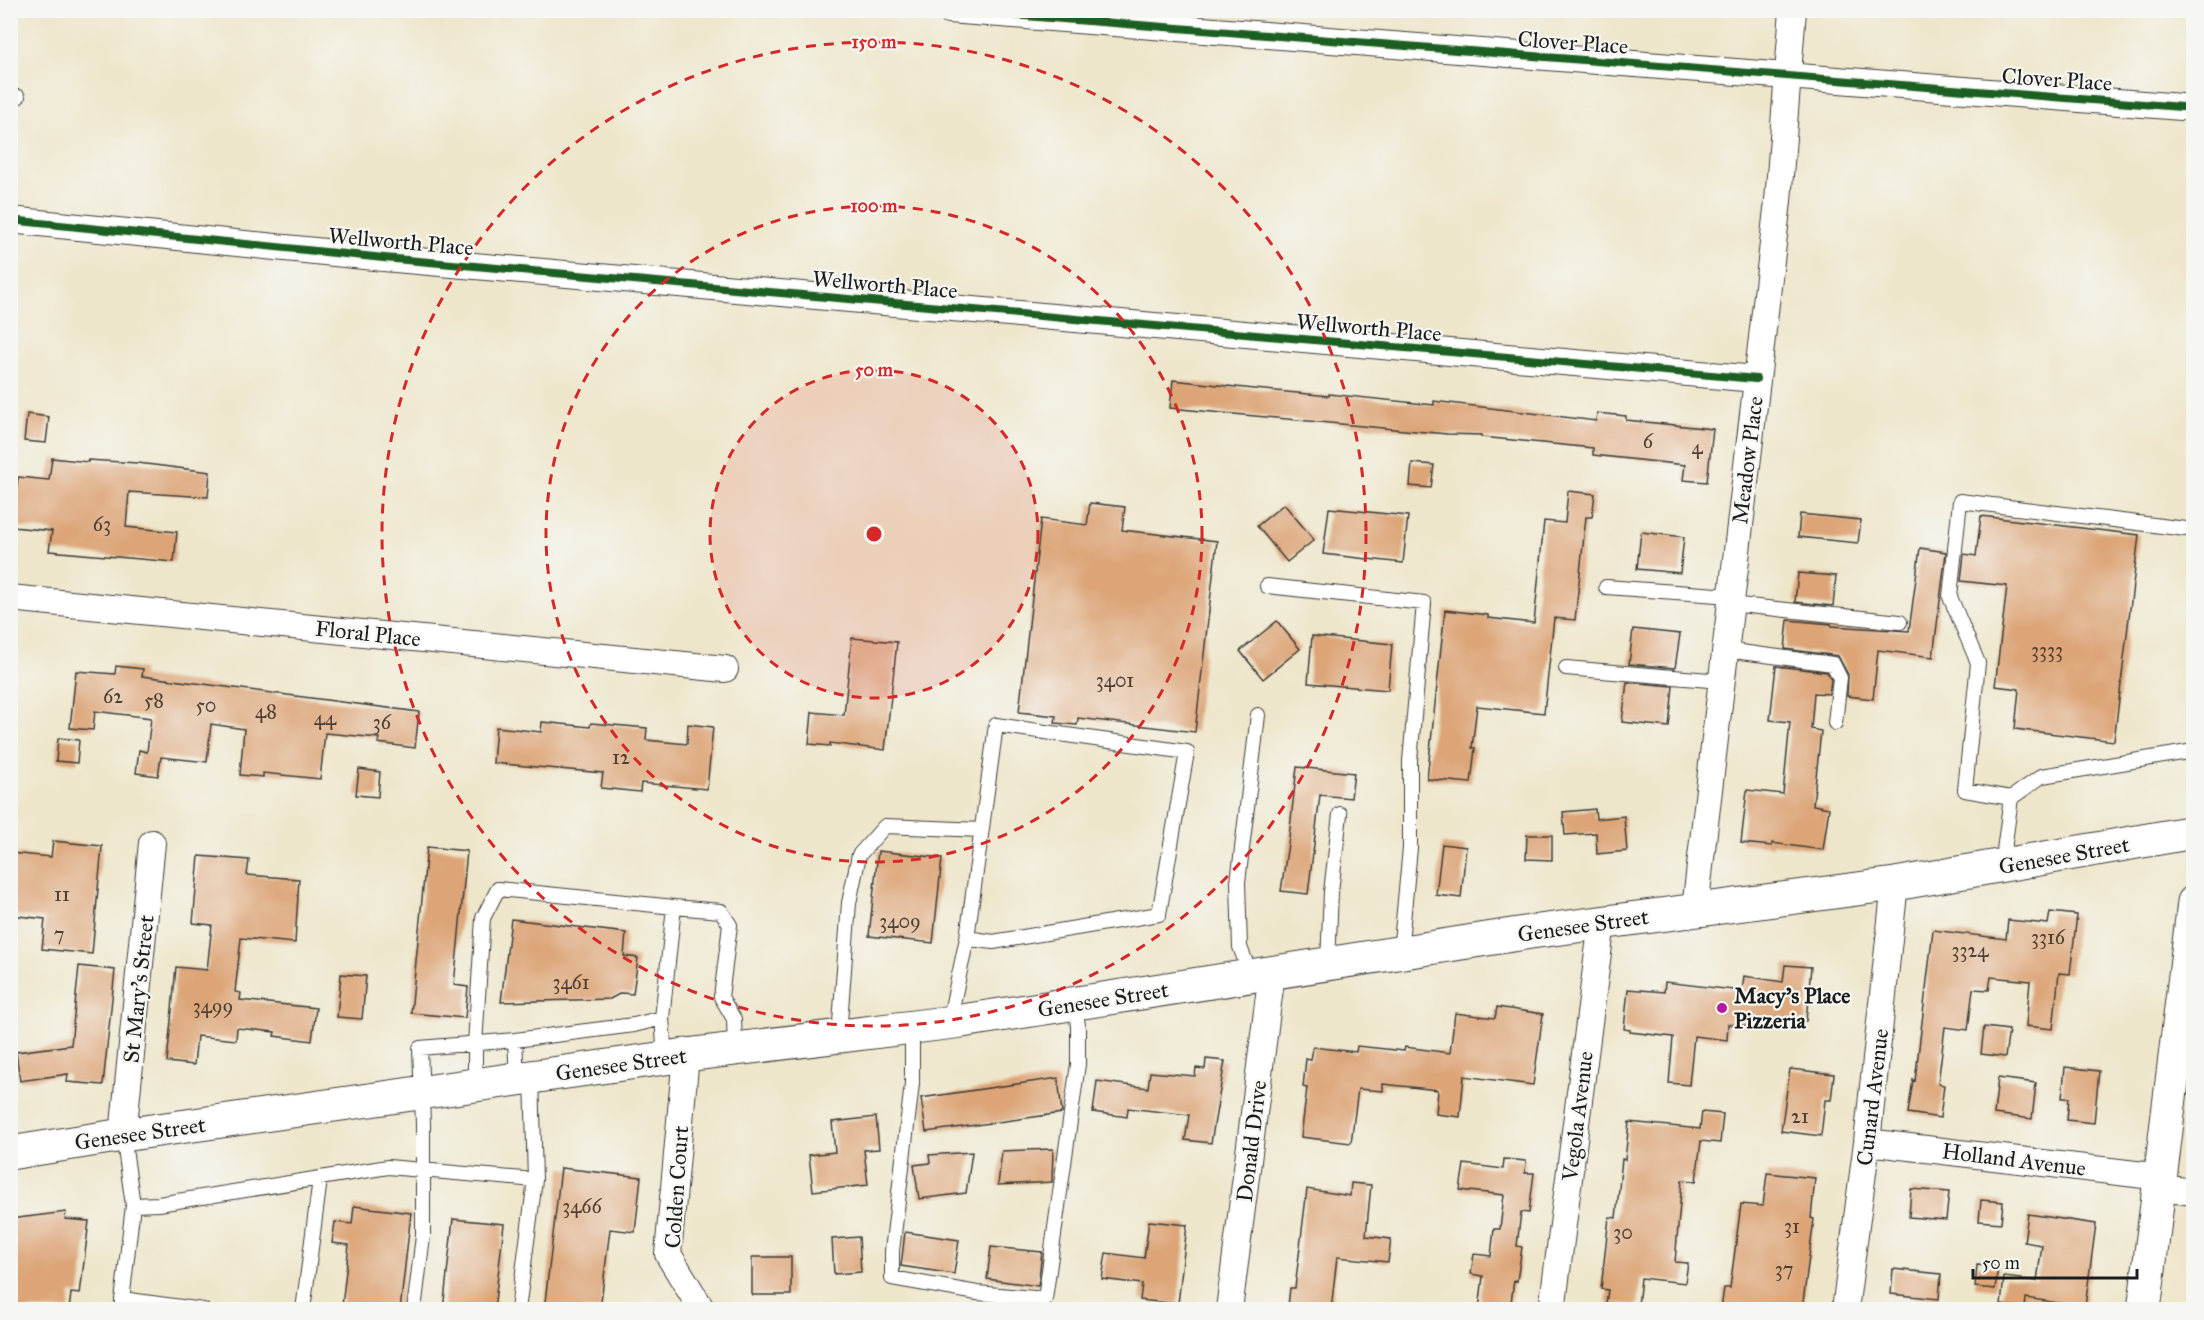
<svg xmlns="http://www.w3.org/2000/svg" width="2204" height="1320" viewBox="0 0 2204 1320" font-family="'IM FELL Great Primer',serif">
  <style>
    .building { fill: #dca477 }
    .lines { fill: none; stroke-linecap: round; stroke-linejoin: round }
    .lane-casing { stroke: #3c3a36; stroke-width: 16 }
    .street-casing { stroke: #3c3a36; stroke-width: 28 }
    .secondary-casing { stroke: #3c3a36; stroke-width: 35 }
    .lane { stroke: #fff; stroke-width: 14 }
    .street { stroke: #fff; stroke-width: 26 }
    .secondary { stroke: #fff; stroke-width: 33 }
    .cycleway-casing { stroke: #f6f6f2; stroke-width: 11 }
    .cycleway { stroke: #1b5e20; stroke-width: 8 }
    .ring { fill: none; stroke: #d62828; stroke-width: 3; stroke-dasharray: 10 8 }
    .poi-dot { fill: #b5179e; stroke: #f6f6f2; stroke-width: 2 }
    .labels { text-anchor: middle; stroke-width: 4.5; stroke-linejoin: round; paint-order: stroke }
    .number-label { font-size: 20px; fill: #4c3e33 }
    .street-label { font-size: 22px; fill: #1c1c1c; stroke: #f6f6f2 }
    .poi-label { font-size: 22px; font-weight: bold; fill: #1c1c1c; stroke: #f6f6f2; text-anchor: start }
    .centre { fill: #d62828; stroke: #f6f6f2; stroke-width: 3 }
    .ring-label { font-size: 18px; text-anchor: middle; font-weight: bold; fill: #d62828; stroke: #f6f6f2; stroke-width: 4.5; stroke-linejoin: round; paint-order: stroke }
  </style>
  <rect width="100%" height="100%" fill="#f6f6f2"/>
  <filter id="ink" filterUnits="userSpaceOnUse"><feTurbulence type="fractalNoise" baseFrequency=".0167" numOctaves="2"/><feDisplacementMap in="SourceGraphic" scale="12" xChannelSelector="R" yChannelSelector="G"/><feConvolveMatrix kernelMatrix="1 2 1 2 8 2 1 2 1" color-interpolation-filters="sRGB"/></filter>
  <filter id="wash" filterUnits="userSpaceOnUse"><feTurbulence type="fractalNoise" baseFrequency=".008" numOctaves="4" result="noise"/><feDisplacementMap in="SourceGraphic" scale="24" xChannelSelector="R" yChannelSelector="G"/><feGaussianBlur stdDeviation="1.35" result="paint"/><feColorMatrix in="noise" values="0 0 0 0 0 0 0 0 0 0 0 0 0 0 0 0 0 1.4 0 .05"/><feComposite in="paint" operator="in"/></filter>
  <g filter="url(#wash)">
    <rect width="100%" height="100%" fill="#eee6cb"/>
    <g id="blocks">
      <path class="building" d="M1173 380 1254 389 1329 396V394L1434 405V401L1596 421 1597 413 1626 416V420L1713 429 1707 482 1683 480 1685 465 1593 455V448L1481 437V435L1447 434 1170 408Z
        M27 414 49 417 46 443 24 441Z
        M52 458 88 462V460L138 463 210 472 208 497 129 492 126 527 177 532 174 562 49 551 52 531 13 527 18 477 49 480Z
        M1412 463 1434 465 1431 488 1410 486Z
        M1568 491 1595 494 1592 517H1586L1575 620 1554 618 1544 713 1477 706 1472 748H1475L1471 783 1427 779 1445 610 1488 615V618L1534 623 1544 521 1565 523Z
        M1090 503 1125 507 1122 530 1217 541 1195 732 1078 718 1077 725 1055 723 1056 716 1019 712 1041 519 1087 525Z
        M1284 504 1314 540 1287 562 1257 526Z
        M1329 508 1408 516 1403 563 1323 554Z
        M1800 514 1861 520 1858 543 1798 537Z
        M1981 516 2139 535 2114 741 2015 729 2019 689 1995 686 2007 586 1961 581 1964 554 1976 556Z
        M1641 532 1684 537 1680 573 1637 569Z
        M1920 548 1946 552 1933 657 1878 650 1873 699 1847 696 1848 675 1838 656 1785 649 1788 620 1831 624 1832 626 1909 631Z
        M1798 573 1836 576 1833 606 1795 602Z
        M1277 621 1300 649 1263 679 1240 651Z
        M1633 629 1680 634 1675 668 1629 664Z
        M1312 636 1392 644 1388 690 1308 683Z
        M852 638 897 642 885 750 830 743V746L809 744 812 712 844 715Z
        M116 666 143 669 142 676 419 712 415 748 378 743 379 738 325 733 320 779 263 773V777L240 775 244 729 211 724 207 762 161 757 158 776 136 773 139 750 147 752 151 718 95 711 93 730 70 728 76 671 115 674Z
        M1776 666 1827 672 1831 680 1829 694 1814 693 1811 729 1821 731 1813 805 1829 808 1823 850 1772 843V846L1741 843 1747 790 1783 794 1790 722 1770 720Z
        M1627 682 1673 686 1669 727 1622 722Z
        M542 722 590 727 591 723 647 728 646 740 687 744 688 724 713 727 707 789 641 783 640 792 601 788 603 773 493 763 496 727 541 732Z
        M58 738 79 740 77 763 56 761Z
        M1297 767 1354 773 1351 798 1320 795 1308 894 1281 891 1289 837Z
        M359 769 380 772 378 797 356 795Z
        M1595 809 1596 819 1624 816 1627 851 1597 854 1596 833 1565 835 1563 812Z
        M1527 835H1552V860L1526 859Z
        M53 841 102 846 92 954 42 949 45 919 10 915V853L51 857Z
        M1442 844 1466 847 1461 898 1436 895Z
        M427 847 467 851 454 985 468 987 465 1018 411 1013Z
        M878 851 942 858 933 943 869 936Z
        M199 856 249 860 247 875 299 879 295 943 241 938 235 992 241 993 240 1000 316 1008 312 1041 274 1036 275 1032 237 1028 236 1040 197 1036 194 1065 167 1062 176 967 207 970 212 925 193 923Z
        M2050 912 2077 915 2070 974 2059 973 2053 1029 2026 1026 2030 981 1991 977 1989 990 1973 989 1968 1030 1945 1027 1938 1084 1944 1085 1940 1118 1908 1113 1913 1080 1915 1081 1933 930 2006 939 2008 920 2048 924Z
        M511 919 626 933 624 956 638 958 633 994 621 993 610 999 501 1002Z
        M1785 965 1811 967 1806 1021 1766 1018 1764 1028 1728 1024 1727 1040 1694 1036 1689 1085 1669 1083 1673 1037 1630 1032V1030L1624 1029 1628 989 1664 992 1665 982 1742 991 1744 976 1783 982Z
        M79 966 115 970 103 1085 67 1082 68 1074 20 1081 16 1052 71 1045Z
        M341 974 366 976 362 1019 337 1017Z
        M1497 1007 1543 1014 1533 1085 1464 1076 1460 1117 1436 1114 1438 1090 1383 1084V1091L1358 1089 1351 1143 1301 1137 1307 1088 1303 1087 1306 1059 1311 1060 1313 1047 1356 1052 1357 1046 1404 1051 1405 1047 1450 1053 1455 1013 1495 1018Z
        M1984 1027 2009 1030 2005 1057 1981 1054Z
        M1206 1059 1225 1061 1211 1143 1185 1140 1189 1115 1128 1108 1127 1117 1093 1112 1097 1081 1148 1088 1150 1072 1195 1076 1196 1068 1205 1069Z
        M2065 1067 2099 1071 2094 1123 2067 1120 2069 1098H2062Z
        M1790 1069 1834 1074 1831 1100H1825L1821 1136 1781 1131Z
        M1058 1078 1062 1113 926 1132 921 1098Z
        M1998 1078 2036 1083 2032 1119 1994 1114Z
        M1702 1112 1723 1114 1720 1143 1701 1141 1696 1181 1682 1180 1675 1262 1688 1263 1685 1283 1641 1278 1638 1306 1606 1303 1608 1290 1601 1289 1609 1217 1616 1218 1622 1159 1625 1160 1629 1122 1700 1129Z
        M876 1117 879 1149 864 1150 868 1185 813 1191 809 1155 835 1152 832 1122Z
        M1053 1149 1052 1182 998 1185 1002 1151Z
        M972 1152 966 1193 919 1199 914 1165 930 1163 929 1155Z
        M1504 1159 1526 1161 1525 1173H1534L1529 1213 1521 1212 1517 1246 1522 1247 1517 1281 1514 1280 1510 1310H1479L1483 1276 1471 1274 1474 1254 1491 1256 1494 1229H1500L1504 1195 1460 1190 1464 1164 1503 1169Z
        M561 1168 641 1177 635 1232 610 1229 600 1310H544Z
        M1767 1173 1815 1178 1811 1218 1814 1219 1802 1310H1721L1724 1288H1730L1741 1204 1763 1206Z
        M1351 1183 1371 1185 1366 1236 1391 1239 1388 1262 1337 1257 1331 1310 1288 1307 1290 1288H1295L1307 1189 1350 1196Z
        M1911 1189 1949 1192 1946 1220 1909 1217Z
        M1981 1200 2003 1202 2001 1223 1979 1221Z
        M354 1206 411 1213 400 1310 342 1306 349 1245 332 1243 335 1222 352 1224Z
        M66 1212 65 1219 89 1221 80 1294 71 1293 69 1310H10V1219Z
        M2028 1214 2096 1224 2085 1307 2026 1298 2025 1308 2001 1305 2004 1277 2037 1281 2042 1245 2024 1242Z
        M453 1219 504 1224 494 1310H443Z
        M1149 1221 1187 1225 1178 1304 1140 1300 1142 1284 1102 1279 1106 1253 1144 1258Z
        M905 1232 959 1240 954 1274 901 1266Z
        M859 1237 861 1272 834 1274 832 1239Z
        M991 1247 1042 1252 1038 1286 987 1279Z
        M752 1257H791V1295H752Z
        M1977 1265 1998 1267 1995 1289 1975 1287Z
        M1893 1269 1941 1274 1939 1299 1891 1294Z"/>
    </g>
  </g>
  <g filter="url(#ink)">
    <use href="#blocks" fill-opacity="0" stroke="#3c3a36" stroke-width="1.5"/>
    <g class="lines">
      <g class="lane-casing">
        <path id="lane" d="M10 96 18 97
          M1267 586 1424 603 1410 761V848L1400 953
          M1606 587 1731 596
          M1730 604 1900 622
          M1725 650 1833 664 1840 678 1835 723
          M1566 668 1721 681
          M2011 798 1965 790 1978 663 1950 597 1960 501 2194 530
          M2002 865 2011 798 2042 776 2194 751
          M1328 963 1331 892 1340 814
          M1251 976 1240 947 1238 882 1258 715
          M949 1022 967 938 996 725 1187 752 1159 914 993 942 967 938
          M912 1027V1084L892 1251V1278L977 1293 1045 1299 1078 1064V1026L1075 1003
          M839 1036 849 903 859 855 885 826 982 830
          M515 1040 517 1079
          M665 1058 662 1018 674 907 721 911 730 925 721 997 734 1019 735 1049
          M475 1085V1044L483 918 498 889 674 907
          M123 1135 133 1205 159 1204 388 1167 535 1180 532 1077
          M122 1299 181 1307
          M121 1310 133 1205
          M181 1310V1307L203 1310
          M303 1310 320 1179
          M414 1310 423 1236V1124L420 1048 515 1040 634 1025 662 1018
          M518 1310 535 1180"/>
      </g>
      <g class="street-casing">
        <path id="street" d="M949 10 2194 108
          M10 220 384 258 1756 379
          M10 598 725 669
          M1695 909 1778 201 1793 10
          M686 1055 668 1254 702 1310
          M123 1135 152 843
          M1867 1142 2161 1177
          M2160 1188 2194 1192
          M1229 1310 1272 972
          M1552 1310 1602 922
          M1845 1310 1867 1142 1895 884"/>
      </g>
      <g class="secondary-casing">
        <path id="secondary" d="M10 1153 123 1135 686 1055 962 1021 1531 932 1895 884 2194 832
          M2144 1310 2194 902"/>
      </g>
      <use href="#lane" class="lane"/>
      <use href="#street" class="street"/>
      <use href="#secondary" class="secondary"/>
      <g class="cycleway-casing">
        <path id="cycleway" d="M949 10 2194 108
          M10 220 384 258 1756 379"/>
      </g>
      <use href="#cycleway" class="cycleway"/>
    </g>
  </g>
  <circle cx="874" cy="534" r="164" fill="#d62828" fill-opacity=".12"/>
  <g class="ring">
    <circle cx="874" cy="534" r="164"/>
    <circle cx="874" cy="534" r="328"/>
    <circle cx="874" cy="534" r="492"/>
  </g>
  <circle class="poi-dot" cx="1722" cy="1008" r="6"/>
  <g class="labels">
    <g class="number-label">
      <text x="1648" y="448">6</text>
      <text x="1697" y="454">4</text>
      <text x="102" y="531">63</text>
      <text x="2047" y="657">3333</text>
      <text x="1115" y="687">3401</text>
      <text x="113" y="703">62</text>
      <text x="154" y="707">58</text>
      <text x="206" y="712">50</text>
      <text x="266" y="718">48</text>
      <text x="325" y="725">44</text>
      <text x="382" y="729">36</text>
      <text x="621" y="764">12</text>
      <text x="62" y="901">11</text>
      <text x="900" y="928">3409</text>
      <text x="59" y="941">7</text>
      <text x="2048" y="944">3316</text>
      <text x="1970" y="957">3324</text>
      <text x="571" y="989">3461</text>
      <text x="213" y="1013">3499</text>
      <text x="1800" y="1123">21</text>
      <text x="582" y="1213">3466</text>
      <text x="1792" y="1233">31</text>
      <text x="1623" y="1239">30</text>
      <text x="1784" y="1276">37</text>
    </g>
    <g class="street-label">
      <text transform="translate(1573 42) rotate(4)" y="8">Clover Place</text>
      <text transform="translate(2057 79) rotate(4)" y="8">Clover Place</text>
      <text transform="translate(401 241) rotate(5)" y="8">Wellworth Place</text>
      <text transform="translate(885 284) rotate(5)" y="8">Wellworth Place</text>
      <text transform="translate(1369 327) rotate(5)" y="8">Wellworth Place</text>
      <text transform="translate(1747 460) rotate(-83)" y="8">Meadow Place</text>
      <text transform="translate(368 633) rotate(6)" y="8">Floral Place</text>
      <text transform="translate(2064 855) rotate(-10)" y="8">Genesee Street</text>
      <text transform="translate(1583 925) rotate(-8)" y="8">Genesee Street</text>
      <text transform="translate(138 989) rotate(-84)" y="8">St Mary's Street</text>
      <text transform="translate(1103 999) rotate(-9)" y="8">Genesee Street</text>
      <text transform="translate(621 1064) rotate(-8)" y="8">Genesee Street</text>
      <text transform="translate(1872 1097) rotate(-83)" y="8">Cunard Avenue</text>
      <text transform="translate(1577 1116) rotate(-83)" y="8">Vegola Avenue</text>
      <text transform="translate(140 1133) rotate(-8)" y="8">Genesee Street</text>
      <text transform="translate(1251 1141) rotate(-83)" y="8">Donald Drive</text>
      <text transform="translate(2014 1159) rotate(7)" y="8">Holland Avenue</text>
      <text transform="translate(676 1187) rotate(-86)" y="8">Colden Court</text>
    </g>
    <g class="poi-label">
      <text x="1734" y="1003">Macy’s Place<tspan x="1734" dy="25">Pizzeria</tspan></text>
    </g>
  </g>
  <circle cx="874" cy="534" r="9" class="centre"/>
  <g class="ring-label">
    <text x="874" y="48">150 m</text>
    <text x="874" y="212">100 m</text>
    <text x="874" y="376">50 m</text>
  </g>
  <rect width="2204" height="1320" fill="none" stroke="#f6f6f2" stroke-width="36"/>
  <path d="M1973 1269v9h164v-9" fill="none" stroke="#1c1c1c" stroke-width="3"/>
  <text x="1982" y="1269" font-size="18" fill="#1c1c1c" stroke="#f6f6f2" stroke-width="4.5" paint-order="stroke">50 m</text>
</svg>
